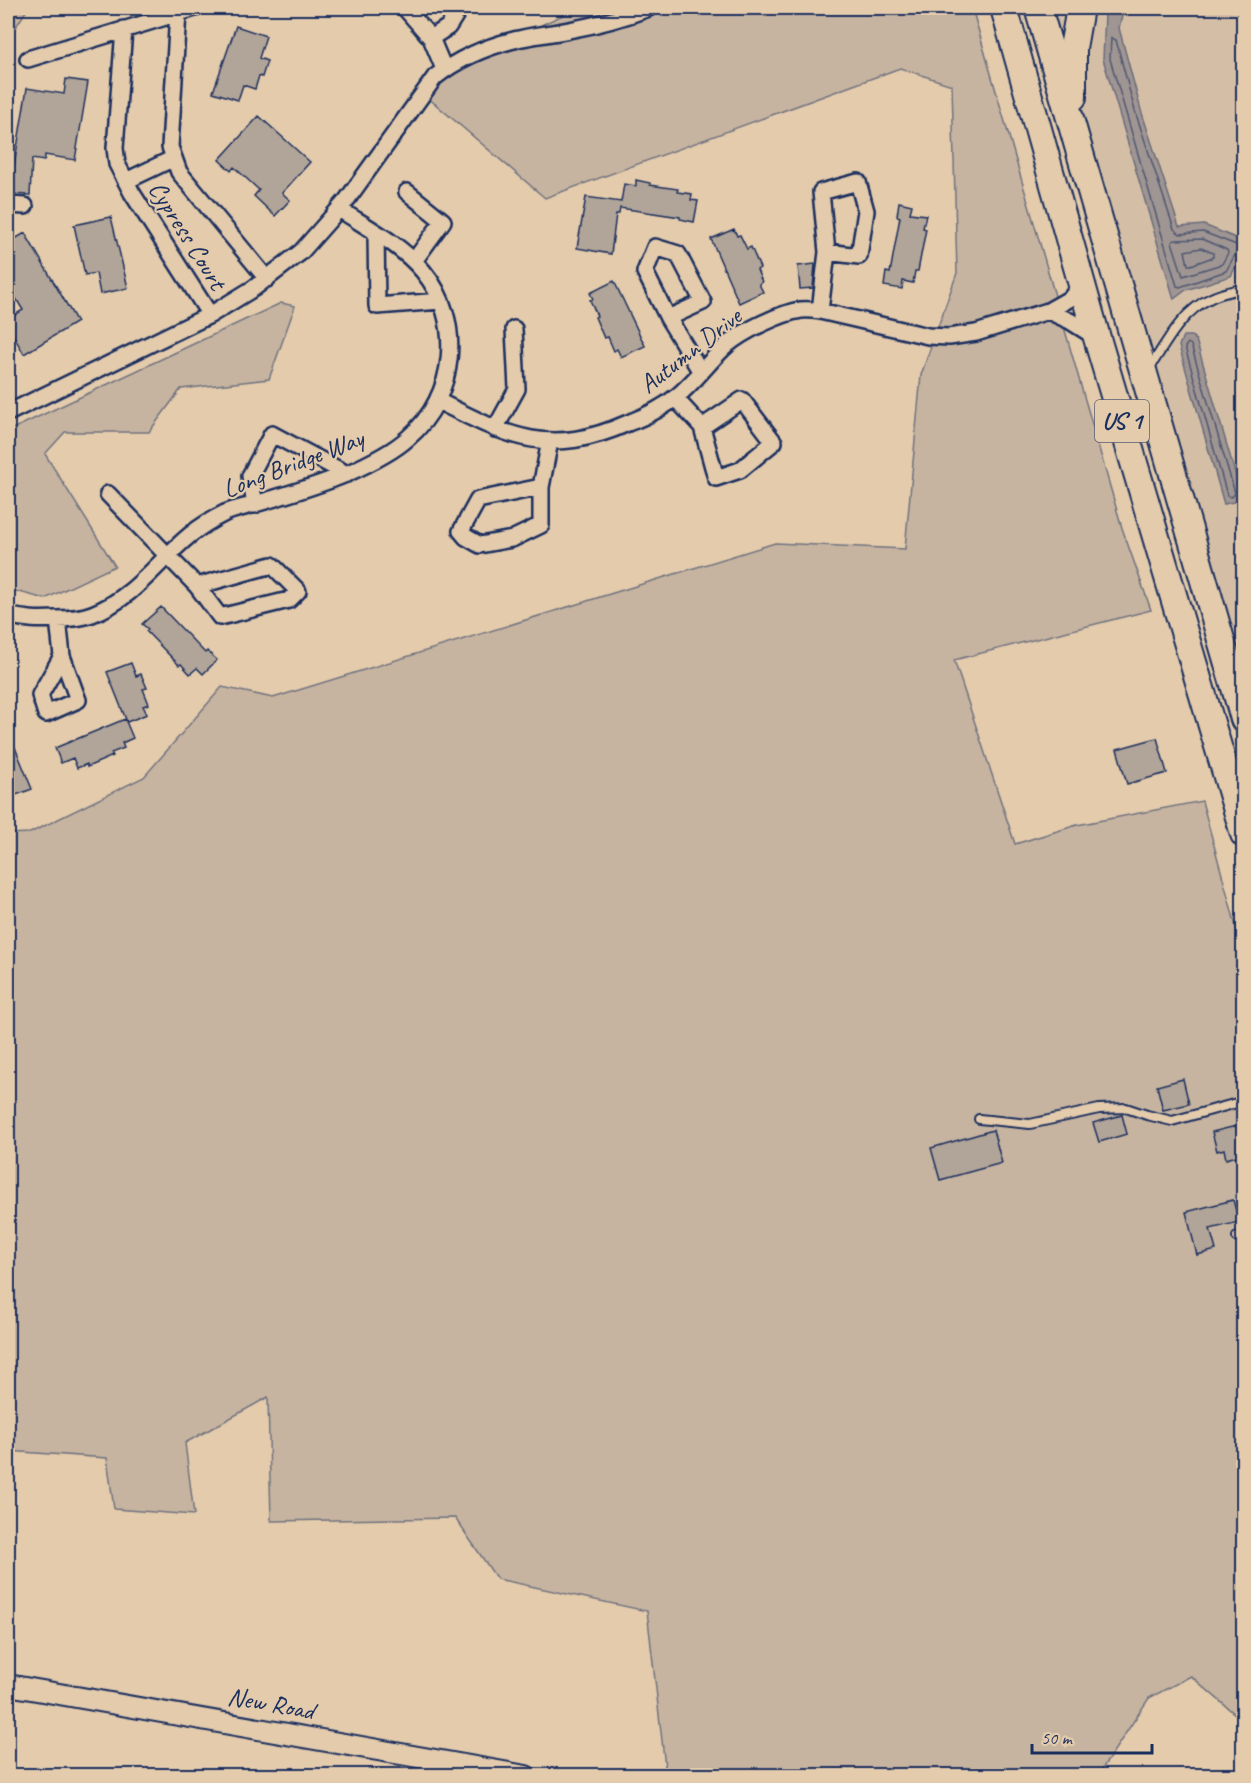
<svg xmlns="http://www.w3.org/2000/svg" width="1251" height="1783" viewBox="0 0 1251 1783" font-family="Caveat,sans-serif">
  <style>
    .built { fill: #d4bfa6 }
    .green { fill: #c6b4a0; stroke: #70727f; stroke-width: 1.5 }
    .water { fill: #9f9592; stroke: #6a6c7d; stroke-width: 1.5 }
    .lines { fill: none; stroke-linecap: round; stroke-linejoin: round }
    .shore { stroke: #505873; stroke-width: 1.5 }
    .building { fill: #b1a498; stroke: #1b2f5e; stroke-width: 1.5 }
    .service-casing { stroke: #1b2f5e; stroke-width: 12 }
    .minor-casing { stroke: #1b2f5e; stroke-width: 20 }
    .tertiary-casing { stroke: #1b2f5e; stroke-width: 24 }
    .trunk-casing { stroke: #1b2f5e; stroke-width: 30 }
    .service { stroke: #e3cbac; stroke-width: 8 }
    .minor { stroke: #e3cbac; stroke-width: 15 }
    .tertiary { stroke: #e3cbac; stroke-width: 20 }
    .trunk { stroke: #e3cbac; stroke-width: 26 }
    .labels { text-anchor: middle; stroke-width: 4.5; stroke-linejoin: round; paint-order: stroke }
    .shield { fill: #e3cbac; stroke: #575e75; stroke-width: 1.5 }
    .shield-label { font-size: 24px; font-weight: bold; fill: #1b2f5e }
    .street-label { font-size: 26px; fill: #1b2f5e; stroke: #e3cbac }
  </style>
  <rect width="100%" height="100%" fill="#e3cbac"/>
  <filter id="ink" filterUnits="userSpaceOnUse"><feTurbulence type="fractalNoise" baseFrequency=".0167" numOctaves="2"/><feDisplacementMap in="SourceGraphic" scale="12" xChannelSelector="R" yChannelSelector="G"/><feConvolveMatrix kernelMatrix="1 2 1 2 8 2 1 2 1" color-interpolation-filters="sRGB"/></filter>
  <g filter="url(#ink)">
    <path class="built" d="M1038 8H1243V719Z"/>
    <path class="green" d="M8 8H28L8 39Z
      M578 8H972L1122 528 1151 610 954 660 1015 844 1077 825 1202 801 1243 952V1721L1191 1676 1149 1698 1098 1775H666L647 1611 497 1579 455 1518 271 1521 268 1397 185 1443 194 1515 114 1509 107 1458 8 1451V834L30 833 144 777 222 687 273 698 775 543 905 549 921 375 957 273 952 85 900 68 545 198 426 96 461 62Z
      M281 303 295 306 269 379 181 389 149 432H65L45 454 115 566 45 599 8 589V431Z"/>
    <path class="water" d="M1107 8H1124L1119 28 1141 110 1179 227 1204 225 1243 241 1241 257 1231 276 1186 290 1174 299 1103 59 1105 14Z
      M1183 336H1192L1196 340 1243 500 1224 504 1179 346Z"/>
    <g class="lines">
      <path class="shore" d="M1111 38 1116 40 1135 111 1174 229 1180 234 1203 232 1239 246 1240 250 1236 253 1226 271 1180 287 1177 286 1110 59Z
        M1202 239 1227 250 1228 253 1222 264 1183 276 1172 242 1175 240Z
        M1201 248 1213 253V257L1191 265H1188L1185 251Z
        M1188 343 1191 345 1235 493 1233 496 1230 497 1227 495 1185 347Z"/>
    </g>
    <path class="building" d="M236 26 266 36 259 58 267 61 262 77 259 76 255 89 243 85 238 100 213 92Z
      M66 79 88 82 75 160 45 155 44 161 32 159 30 195 8 194V178H12L27 88 64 94Z
      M259 116 310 162 282 193 290 200 275 216 254 196 259 190 234 167 231 171 219 160Z
      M636 180 650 183V185L678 189 677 192 692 194 691 200 698 201 694 222 680 219V217L620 208 619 214H616L611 254 577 248 586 197 621 202 624 184 636 186Z
      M899 202 912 205 910 213 926 215 923 228 926 229 918 271H915L913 283 903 281 902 289 884 286 886 272 890 273 900 217 897 216Z
      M111 217 128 288 100 294 96 273 85 275 74 225Z
      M734 229 737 236 740 235 747 249 751 247 760 268 757 270 762 282 759 284 763 292 739 303 711 239Z
      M25 233 77 322 24 354 8 326V319L23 310 9 287 14 284 8 274V243Z
      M815 264 813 288 800 289 798 266Z
      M614 281 645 346 621 357 617 349 614 351 608 337 604 338 595 317 597 316 590 300 593 299 590 293Z
      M161 607 205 653 207 651 217 660 203 674 197 668 190 674 181 664 179 665 146 631 148 629 142 624Z
      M131 663 136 676 141 674 147 688 143 689 149 704 143 706 147 714 127 722 107 672Z
      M125 719 133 738 122 743 124 748 111 753 113 756 87 767V764L77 768 73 758 61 763 55 748Z
      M8 730 32 789 8 798Z
      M1157 738 1167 773 1127 784 1117 749Z
      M1183 1079 1189 1104 1163 1110 1157 1086Z
      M1122 1115 1127 1134 1099 1142 1093 1123Z
      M1244 1124V1154L1226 1159 1224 1149 1217 1151 1212 1132Z
      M993 1130 1002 1163 940 1180 931 1148Z
      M1233 1200 1239 1222 1210 1229 1216 1250 1197 1255 1186 1212Z"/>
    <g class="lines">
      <g class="service-casing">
        <path id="service" d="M1149 369C1166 343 1182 311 1211 298 1221 293 1233 291 1244 288
          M979 1119 1030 1124 1099 1109 1126 1108 1147 1115 1172 1121 1244 1101
          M1237 1237 1244 1236"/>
      </g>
      <g class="minor-casing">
        <path id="minor" d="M405 8 431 38 444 69
          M178 12 170 147 179 172 267 279
          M124 29 115 148 117 164 132 193 210 315
          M431 38 448 27 460 8
          M28 59 195 8
          M126 181 174 158
          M407 192 443 221 414 261
          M8 205 25 206
          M376 233 377 306 441 301
          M1082 283 1071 298 1048 311 1070 321 1097 338
          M820 311 827 252 859 256 866 211 858 182 821 192 827 252
          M668 318 645 272 655 247 678 254 703 302 668 318 701 372
          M675 398 702 427 742 400 774 442 740 470 716 478 702 427
          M438 401C509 437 549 458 628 423 644 417 663 408 676 397 695 382 709 361 727 345 743 331 781 313 801 310 807 309 814 310 820 311L928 336 949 337 976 333 1048 311
          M8 413 210 315 254 288 301 252 346 201 435 77C458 59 486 47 514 40 532 35 551 34 569 30 596 25 623 18 649 8
          M495 429 517 389 514 329
          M541 487 478 500 461 531 466 537 480 545 512 539 541 525V487L550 441
          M108 494 197 586 220 617 289 600 298 591 272 565 197 586
          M255 505 250 476 272 434 347 474
          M8 615C25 620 39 620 57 619 69 619 81 618 92 614 133 599 158 561 190 535 201 526 213 519 225 513 234 509 246 507 255 504 286 495 317 486 346 474 364 466 394 451 408 438 457 396 464 320 423 271 400 244 368 228 339 209
          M58 619 62 656 78 700 46 714 40 695 62 656"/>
      </g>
      <g class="tertiary-casing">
        <path id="tertiary" d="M8 1685 526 1776"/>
      </g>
      <g class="trunk-casing">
        <path id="trunk" d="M1004 8 1097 338 1244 834
          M1038 8 1244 719
          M1073 97V48L1080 8"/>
      </g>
      <use href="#service" class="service"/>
      <use href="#minor" class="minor"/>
      <use href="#tertiary" class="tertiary"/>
      <use href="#trunk" class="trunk"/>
    </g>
  </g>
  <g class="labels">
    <rect class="shield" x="1095" y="400" width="54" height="42" rx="4.5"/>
    <g class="shield-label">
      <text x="1122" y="429">US 1</text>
    </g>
    <g class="street-label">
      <text transform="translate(188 235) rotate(58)" y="9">Cypress Court</text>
      <text transform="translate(690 350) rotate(-38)" y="9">Autumn Drive</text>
      <text transform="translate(293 463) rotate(-21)" y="9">Long Bridge Way</text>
      <text transform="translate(271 1703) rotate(10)" y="9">New Road</text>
    </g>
  </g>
  <rect width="1251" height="1783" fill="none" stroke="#e3cbac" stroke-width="30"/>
  <rect x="15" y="15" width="1221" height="1753" fill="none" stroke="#1b2f5e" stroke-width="2" filter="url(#ink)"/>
  <path d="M1032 1744v9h120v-9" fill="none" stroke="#1b2f5e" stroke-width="3"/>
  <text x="1041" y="1744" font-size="18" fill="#1b2f5e" stroke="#e3cbac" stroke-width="4.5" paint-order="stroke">50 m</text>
</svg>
